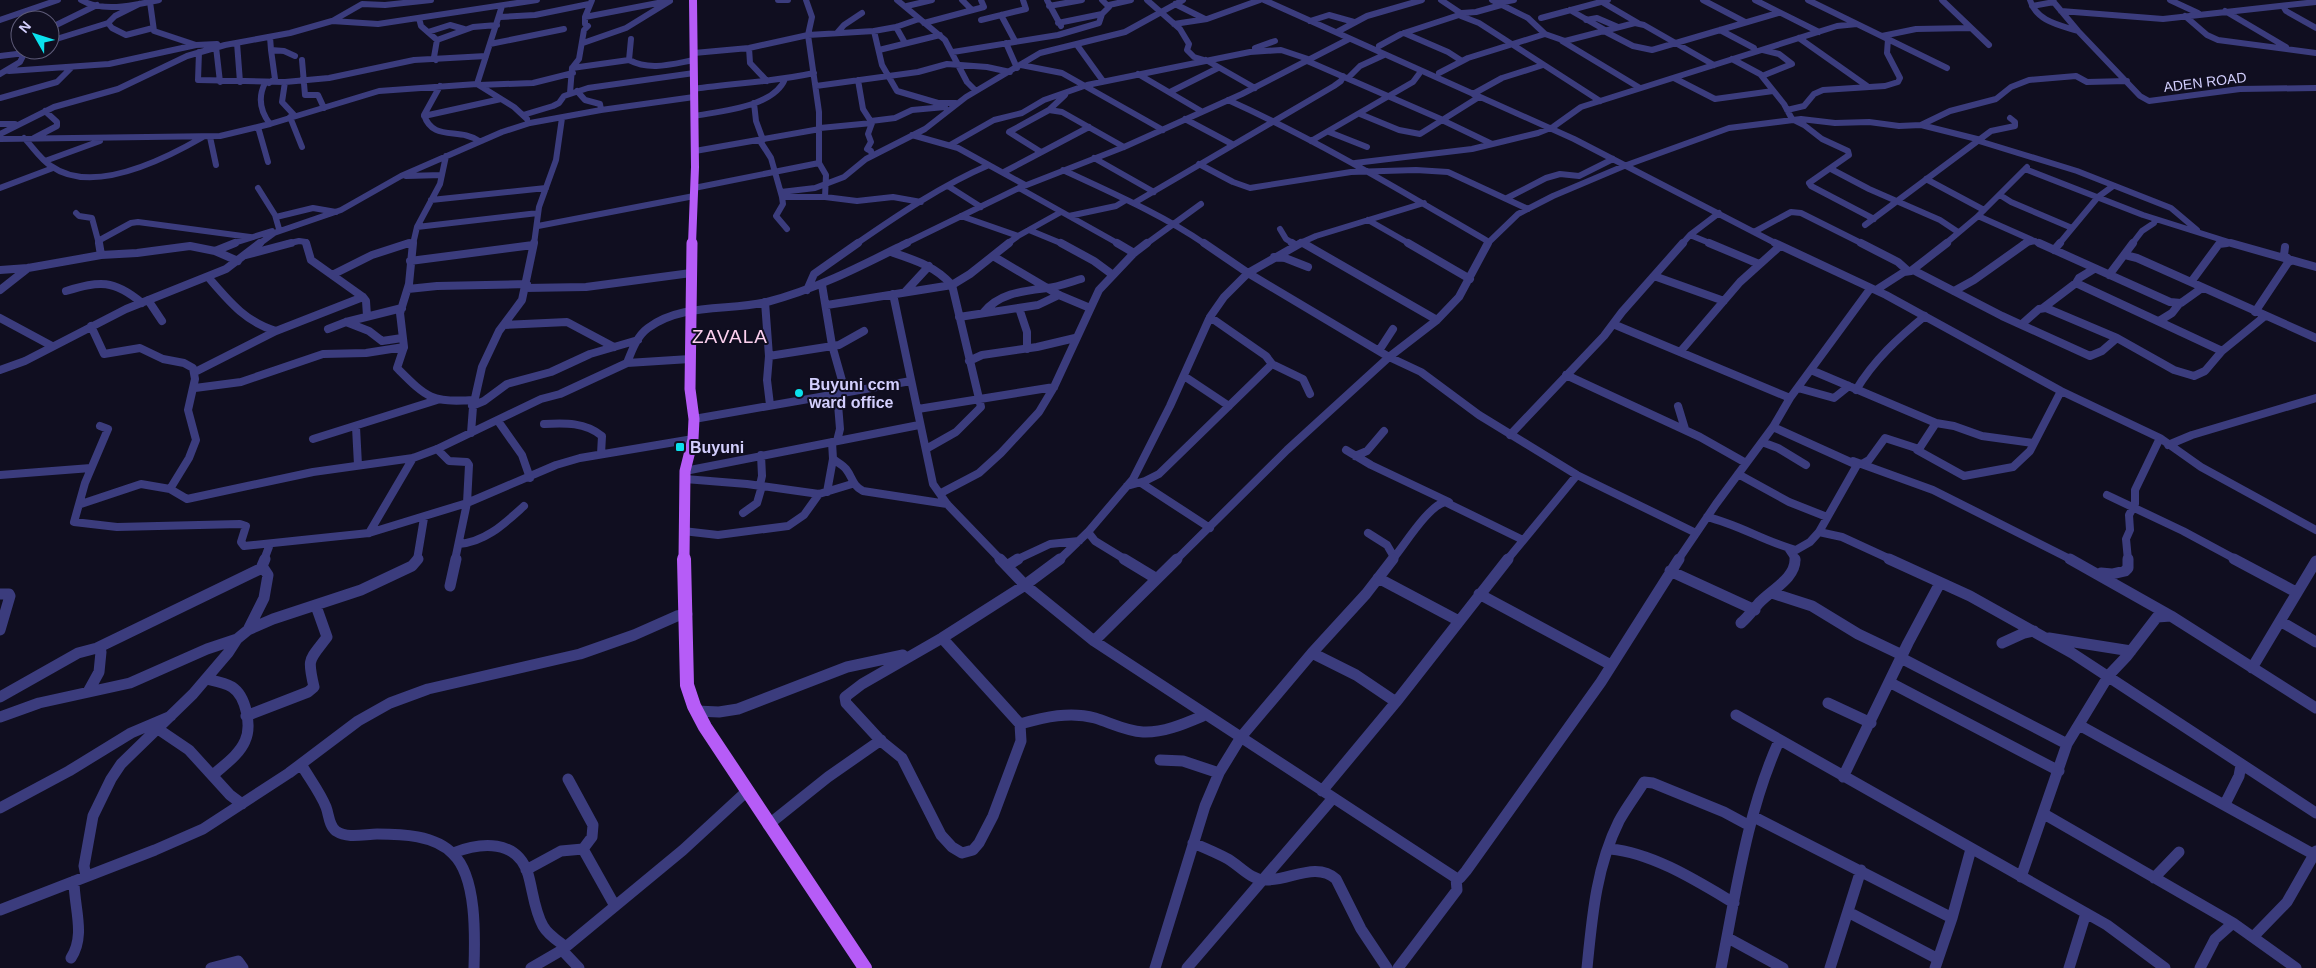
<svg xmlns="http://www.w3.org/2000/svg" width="2316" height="968" viewBox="0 0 2316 968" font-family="Helvetica,sans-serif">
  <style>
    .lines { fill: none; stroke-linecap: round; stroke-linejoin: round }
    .minor-far2 { stroke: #3b3c7d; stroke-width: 6 }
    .minor-far1 { stroke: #3b3c7d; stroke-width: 8 }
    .minor { stroke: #3b3c7d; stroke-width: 11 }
    .major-far2 { stroke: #b65cf7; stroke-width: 8 }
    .major-far1 { stroke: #b65cf7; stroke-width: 11 }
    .major { stroke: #b65cf7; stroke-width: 14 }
    .poi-dot { fill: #0be1ed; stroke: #100e20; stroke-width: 2 }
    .labels { text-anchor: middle; stroke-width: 4; stroke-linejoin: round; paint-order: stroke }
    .far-street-label { font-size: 14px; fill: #d3cffd; stroke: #100e20 }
    .poi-label { font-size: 16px; font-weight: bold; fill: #d3cffd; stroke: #100e20; text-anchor: start }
    .quarter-label { font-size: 19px; letter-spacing: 1px; fill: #fdd1ef; stroke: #100e20 }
  </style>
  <rect width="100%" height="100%" fill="#100e20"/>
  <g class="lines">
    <path class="minor-far2" d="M81 0C103 13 135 5 159 0
      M778 0H788
      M806 0 812 17 808 35 819 112V163L826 175 825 197
      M897 0 945 40 967 82 976 91
      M962 0 972 10
      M1047 0 1061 26
      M1147 0 1180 29 1189 44 1187 50 1194 57 1204 60
      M1264 0 1574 139 1777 244
      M1492 0 1528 18 1545 34
      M1703 0 1745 22
      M1755 0 1819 32
      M1808 0 1947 68
      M1942 0 1989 45
      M2030 0C2036 21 2059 25 2078 31
      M2052 0 2078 31 2140 96 2149 101 2240 89 2316 88
      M2170 0 2198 13
      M150 2 154 31 196 45
      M1602 2 1638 23
      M1498 3 1514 0
      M139 4 115 16 108 23 112 28 126 35 153 28
      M1175 4 1205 19
      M1109 5 1131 0
      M502 6 477 84 514 107 527 119
      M907 6 932 0
      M1049 6 1082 0
      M2032 6 2054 2
      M2283 6 2286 11 2316 28
      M1570 10 1605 30
      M2061 11 2163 19 2316 2
      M2225 11 2286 47
      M1462 13 1476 12 1501 5
      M1001 15 1015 41
      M1461 16 1479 23 1600 101
      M2185 16 2207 35 2218 40 2316 53
      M500 17 535 15 589 4
      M585 17 668 1
      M419 18 421 26 437 40 434 57 436 60
      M1541 18 1608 0
      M0 20 58 0
      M334 20 362 4 385 5 431 0
      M981 20 1026 9 1023 0
      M1586 20 1597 18 1618 27
      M1310 21 1329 15 1354 22
      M924 23 984 7 981 0
      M1058 23 1102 14 1109 7 1102 0
      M1174 24 1207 19 1260 0
      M896 27 905 43
      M50 28 97 5
      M1720 30 1754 48 1755 52
      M874 31 882 65 897 91 938 103H956
      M1604 31 1633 46 1652 50 1778 13
      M428 32 450 25 464 29
      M1337 32 1367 16 1422 0
      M837 33 844 25 862 13
      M1404 33 1448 52 1462 61
      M1882 36 1916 29 1970 28
      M270 37 271 50 284 51 295 56
      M1799 38 1867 86
      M631 39 629 60C650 71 672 64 694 60
      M437 40 473 27 497 25
      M50 41 108 23
      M1562 41 1640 88
      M237 43 240 82
      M583 43 626 28 670 1
      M1006 43 1017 68
      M490 44 564 29
      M1077 45 1103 81
      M1379 46 1401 34 1462 14 1441 0
      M216 47 220 82
      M749 48 750 63 767 81
      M1255 48 1275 41
      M879 50 940 35
      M199 52 198 80 285 82 329 78 414 60 486 56
      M953 52 1058 35 1099 23 1102 14
      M694 53 749 48 808 35 874 31 896 27 919 19
      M0 56 25 53
      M1732 59 1760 74 1784 104 1792 119 1804 125 1822 139 1848 151 1849 155 1809 183 1811 186 1874 219
      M302 60 305 95H318L324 108
      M1206 60 1255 88
      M1305 60 1443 120
      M1021 65 1062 73 1163 130
      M572 68 629 60
      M9 71 109 64 196 45 217 44
      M1439 73 1468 58 1545 34 1565 41 1635 23 1644 25 1714 65
      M0 74 20 62 26 50
      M1138 74 1201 111
      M1762 76 1792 64 1779 54 1763 50
      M1348 78 1360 66 1384 55
      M1674 78 1715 99 1773 91
      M858 80 863 109 872 123 868 134 871 142 867 149 871 151 872 156
      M285 82 282 102 295 116
      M265 83C258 97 260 111 270 124
      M269 83 275 79 271 50
      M479 85 533 83 573 73
      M440 86 424 115C433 142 459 127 479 141
      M816 86 918 72 947 64 987 67 1010 72
      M694 89C734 83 774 82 814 73
      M577 91 585 100 600 104 601 110
      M1170 92 1218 68
      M570 93 572 68 579 59 584 30 588 26 585 24V17L592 0
      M1473 94 1502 78 1543 65
      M0 98 57 82 72 67
      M1228 100C1319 141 1403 192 1489 242L1488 244
      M754 103 756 121 763 140
      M1049 110 1062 112 1124 147
      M1787 110 1804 106 1814 94 1823 90 1885 86 1898 82 1900 78 1887 53 1888 39
      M1360 114 1399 130 1420 134 1479 97
      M523 115 553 106 559 103 564 96 588 88 694 73
      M424 116 501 99
      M694 116C721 111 774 107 785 79
      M290 117 302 147
      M1185 119 1232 144
      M1442 120 1492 144
      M871 121 895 118 912 110 945 107
      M0 124H15
      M1921 125 1981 140
      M258 127 268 162
      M820 128 872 123
      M1329 132 1367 147
      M0 134 54 107 118 89 187 56 225 45 290 33 332 21 378 24 537 0
      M912 135 958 148 1025 185
      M210 137 216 165
      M24 138C33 147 40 159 51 166 93 196 165 159 203 137
      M34 138 57 126V122L45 111
      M0 139 220 136 270 124 379 91 477 84
      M760 141 771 158 782 197 783 204 776 216 787 229
      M1311 141 1413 82 1419 74
      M1979 141 2077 171 2171 208 2197 230
      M950 145 994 120 1022 113 1044 100 1087 85 1250 52 1281 50 1308 59
      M695 151 820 129
      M1041 152 1009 132 1049 110 1065 95
      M1094 158 1154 192
      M45 161 100 141
      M1355 163 1472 149 1538 133 1553 127 1581 107 1837 26 1857 24
      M1199 164 1233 182 1250 188 1351 172 1416 170 1448 172 1528 209
      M1831 169 1869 189 1940 220 1958 232
      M2025 169 2143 215 2235 244
      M1063 170C1112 193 1161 214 1205 244
      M1004 172 1089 127
      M406 176 442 175
      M1926 179 1984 210
      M948 186 981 207
      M0 188 53 168
      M258 188 275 215 279 229
      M694 188 819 163
      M1019 188 1119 244
      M781 192 815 188 844 177 866 159 925 129 966 97 1040 53 1125 32 1183 0
      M2000 195 2011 202 2072 228
      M782 197H825L857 201 893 197 921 202
      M1507 198 1546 178 1560 174 1579 176 1613 159
      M431 200 546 188
      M1134 203 1334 86 1341 81 1343 76
      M76 213 79 216 92 218 99 244
      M961 216 1018 236
      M1069 216 1116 206 1126 200
      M1978 216 2041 244
      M276 217 313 208 336 212
      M1368 220 1410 244
      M1865 225 1991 131 2015 126V122L2010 118
      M538 226 694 196
      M417 227 538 213
      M1280 229 1286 239 1294 244
      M1029 230 1063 244
      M1754 232 1791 212 1801 213 1863 244
      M1690 235 1712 244
      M98 241 131 223 138 222 250 237
      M1301 242 1305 244
      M1489 242 1518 214 1553 196 1624 166 1729 128 1801 119 1835 123 1869 122 1899 126 1921 125 1950 111 1996 99 2011 87 2029 80 2076 76 2087 82 2127 81
      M231 244 272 231
      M259 244 274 233 341 210 401 176 502 132 530 123 601 110 694 97
      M286 244 299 241 306 242 307 244
      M405 244 413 242
      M413 244 417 227 440 184 446 156
      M534 244 539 207 556 160 562 118
      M856 244C898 215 942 185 989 165
      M904 244 1019 188 1124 147 1242 94 1349 39
      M1007 244 1018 236 1061 212
      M1146 244 1201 204
      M1298 244 1316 236 1424 203
      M1682 244 1690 235 1719 213
      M1945 244 1977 217 2027 167
      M2023 244 2035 241
      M2059 244 2098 197 2113 186
      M2132 244 2142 231 2154 223 2155 219
      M2219 244 2229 243"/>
    <path class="minor-far1" d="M99 243 101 255
      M306 243 311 260 363 297 366 301 367 316
      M413 243 409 284 400 313 404 347 397 368C426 397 431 403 473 400
      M1061 243 1094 261 1113 275
      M1117 243 1134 253
      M1204 243 1248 273 1389 357 1421 372 1479 415 1577 475 1696 533
      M1292 243 1295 245
      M1303 243 1437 320
      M1408 243 1470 279
      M1709 243 1759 264
      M1775 243 1886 295 2061 391 2160 438 2201 467 2316 530
      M1861 243 1898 262 1908 271
      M2039 243 2170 302 2181 303 2202 288
      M2231 243 2316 267
      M2285 247 2284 255 2291 261
      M2054 250 2060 243
      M215 251 235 243
      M891 252C915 260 935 266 952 285L981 407 956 432 926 449
      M246 255 291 243
      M2125 255 2137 258 2316 338
      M993 256 1059 295 1090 308
      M1274 257 1285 258 1308 267
      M410 261 533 245
      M0 270 28 268 101 255 137 253 190 246 215 251 238 261
      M1913 270 2002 316 2090 356 2102 351 2117 338
      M332 275 372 255 409 243
      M2109 275 2133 243
      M1654 276 1724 301
      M208 277C228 300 245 322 276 331
      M2191 282 2219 244 2227 243
      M2076 283 2222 351
      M822 285 832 345 845 391
      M525 288 586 287 691 273
      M408 289 437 286 527 284
      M0 290 28 268
      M807 290 814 274 858 243
      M1876 290 1904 272 1911 271 1947 243
      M66 291C100 281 113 279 142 303
      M1954 291 1974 280 2026 243
      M905 292 929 266
      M893 294 933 484 947 504 1001 560
      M148 300 162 321
      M765 302 769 356 767 380 770 405
      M827 305 952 285 970 274 1009 243
      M1019 308 1027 332V349
      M2043 308 2076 283 2079 278 2094 269
      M2255 312 2289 261
      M983 313C999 293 1023 291 1047 288 1058 287 1070 282 1081 279
      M959 317 1038 305 1059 295
      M0 318 52 346
      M2159 321 2172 313 2179 304
      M346 322 369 331 382 341 402 338
      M1613 324 1790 398
      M2022 324 2039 309 2046 308 2117 338 2174 370 2194 376 2205 371 2222 351 2265 316
      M504 325 567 322 614 347
      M91 326 104 354 140 348 163 359 184 363 193 368 195 379 188 410 196 440 189 458 170 489
      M328 329 346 322 402 308
      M1380 349 1393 329
      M1680 352 1740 282 1780 246
      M769 356 839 345 864 331
      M969 361 982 355 1037 347 1075 338
      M627 363 690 359
      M1272 364 1303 379 1310 394
      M0 370 25 361 126 309 226 269 260 243
      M1811 370 1936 423 1954 426 1982 436 2033 443
      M195 372 276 331 363 297
      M1566 375 1700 437 1746 463
      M1184 376 1229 406
      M195 388 241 382 323 354 366 353 404 347
      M1798 388 1834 398 1849 386
      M1856 390C1874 360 1898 338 1925 316
      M837 392 840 429 837 441
      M472 406 484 401 507 384 551 372 590 354 638 340
      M1678 406 1685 429
      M918 409 1054 387
      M694 419 911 381
      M498 421 522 455 530 478
      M544 424C565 423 585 422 602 436L601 454
      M100 426 108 429 85 483 74 522 117 527 240 524 246 526 241 542 244 546 369 533 467 503 556 465 580 458 693 439
      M356 427 358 465
      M471 433 473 407 482 367 499 331 522 300 534 243
      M1510 435 1604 336 1622 312 1683 243
      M313 439 437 400
      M832 442 833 459C837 462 843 465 846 469 853 478 852 485 863 491L947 504
      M1762 442 1778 448 1806 465
      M2168 445 2192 435 2316 398
      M437 449 449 461 467 462 469 465 467 503 455 560
      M1346 450 1371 465 1449 502
      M1917 450 1964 476 2013 467 2030 451 2061 391
      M1355 456 1367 451 1384 431
      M1853 461 1933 490 2072 560
      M1862 464 1869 460 1885 438 1919 449 1936 423
      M685 471 919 425
      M1738 474 1789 502 1827 517
      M0 475 91 468
      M685 479 747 484 819 494 852 484
      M1141 483 1210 528
      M760 485 762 476 761 455
      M1127 486 1145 481 1159 474 1272 364 1266 356 1210 317
      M827 492 833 459
      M941 493 979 473 1001 453 1039 412 1054 387 1099 290 1134 253 1147 243
      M2107 495 2183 531 2237 560
      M81 504 141 484 170 489 187 499 313 472 413 458 437 449 541 399 560 394 627 363C632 350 637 336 648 328 681 303 729 311 767 302 817 289 861 266 907 243
      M743 513 757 503 762 486
      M1707 517C1738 524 1765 542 1796 550L1810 542 1819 532 1857 465 1773 427
      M683 531 718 535 788 526 804 515 819 494
      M1088 532 1095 541 1126 560
      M1819 532 1842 537 1892 560
      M369 533 413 458
      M1368 533 1387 545 1394 557
      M459 544C486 542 505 523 524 506
      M1788 548 1796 560
      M264 560 270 544
      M417 560 424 518
      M1016 560 1050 544 1079 541
      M1059 560 1088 532 1133 479 1170 406 1210 317 1224 297 1248 273 1301 243
      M1176 560 1287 450 1389 357 1437 320 1459 297 1488 243
      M1392 560C1404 546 1428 506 1445 502L1523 540
      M1507 560 1577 475
      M1678 560 1716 504 1773 427 1790 398 1870 289
      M2128 560 2126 539 2130 530 2129 515 2135 504V490L2160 438"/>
    <path class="minor" d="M1000 559 1025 585 1094 641 1456 878 1457 890 1398 968
      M1124 559 1157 579
      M1889 559 1970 596 2072 653 2316 813
      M2070 559 2171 616 2316 708
      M2234 559 2296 592
      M1007 566 1018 559
      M1670 571 1755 610
      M2101 573 2112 574 2125 571 2128 568V559
      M1378 578 1459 621
      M450 586 456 559
      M1772 593 1812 606 1858 634 1902 655
      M0 594H9L10 596 0 630
      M1479 594 1611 665
      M2280 621 2316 642
      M1741 623C1748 617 1753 610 1759 603 1771 590 1796 578 1795 559
      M248 630 264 598 268 575 262 566 265 559
      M942 638 1020 724 1021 741 993 816 979 843 973 850 962 853 952 847 941 835 902 758 881 741 846 703 845 697 862 684Z
      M942 638 1025 585 1060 559
      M2049 638 2131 651
      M1094 641 1177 559
      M2002 643 2024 633 2034 631
      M97 648 262 568
      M1312 653 1356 675 1396 702
      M1901 658 2067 744
      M2252 668 2316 561
      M206 679C215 681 224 682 232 687 246 696 252 726 245 741 239 755 224 765 213 775
      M1889 682 2059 771
      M0 697 78 653 97 648 101 652 99 672 88 692
      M1828 703 1871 723
      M696 711 719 712 738 709 847 667 903 655
      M1736 715 2107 925 2165 968
      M246 716 308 692 314 687C307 657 309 661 327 637L316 606
      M0 717 39 703 130 683 207 649 237 639
      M1020 724C1045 717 1070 711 1095 718 1111 723 1126 731 1143 732 1164 733 1186 723 1205 715
      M2079 725 2313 854
      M158 729 189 750 230 795 242 804
      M1160 760 1183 761 1219 773
      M301 764C309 778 320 792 326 807 329 815 329 826 336 831 348 839 365 834 377 834 402 834 435 835 453 854 477 877 475 937 474 968
      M1843 777 1908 643 1940 583
      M568 779 593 825 592 837 583 849
      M1322 791 1396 702 1508 559
      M2225 804 2239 776 2241 765
      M0 808 69 771 131 733 171 716
      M2044 814 2233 923 2296 968
      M1754 817 1952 918
      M768 825 828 777 881 740
      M1193 843C1205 848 1217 853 1228 859 1240 866 1251 880 1265 880 1289 881 1316 861 1336 879L1361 929 1387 968
      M1610 849C1653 853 1697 881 1734 903
      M453 853C481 842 517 839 528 874 533 891 534 910 543 926 548 935 558 941 566 947
      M526 870 561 851 583 849 615 906
      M86 876 84 866 93 816 111 779 121 764 193 694 228 653 237 639 248 630 273 619 361 590 412 566 418 559
      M2021 877 2067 744 2109 675 2127 656 2157 617 2171 616
      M1456 878H1460L1466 871 1601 682 1679 559
      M2154 878 2179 852
      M0 910 155 850 203 829 289 773 358 721 390 703 428 689 580 654 634 635 677 616 687 614
      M1848 912 1938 959
      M2254 936 2287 902 2316 851
      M1728 938 1783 968
      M562 950 579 968
      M71 958C86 935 74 908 74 881
      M211 968 238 961 243 968
      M531 968 562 950 683 850 746 792
      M1155 968 1205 806 1219 773 1241 737 1312 653 1366 594 1393 559
      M1187 968 1333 798
      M1587 968C1592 918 1596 867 1619 821 1626 808 1636 795 1644 782L1653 783 1724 812 1750 826
      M1721 968C1736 892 1747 812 1779 741
      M1830 968 1861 870
      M1935 968 1952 918 1971 849
      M2069 968 2086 913
      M2200 968 2215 939 2233 923"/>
    <path class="major-far2" d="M692 244 695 167 693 0"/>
    <path class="major-far1" d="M684 560 685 471 693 439 694 419 690 389 692 243"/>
    <path class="major" d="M684 559 687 685 694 706 705 727 865 968"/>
  </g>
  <g class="poi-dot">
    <circle cx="799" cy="393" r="5"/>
    <rect x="675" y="442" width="10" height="10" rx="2.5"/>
  </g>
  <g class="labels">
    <g class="far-street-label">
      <text transform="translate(2205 82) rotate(-7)" y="5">ADEN ROAD</text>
    </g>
    <g class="poi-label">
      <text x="809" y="390">Buyuni ccm<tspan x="809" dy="18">ward office</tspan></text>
      <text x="690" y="453">Buyuni</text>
    </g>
    <g class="quarter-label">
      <text x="730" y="343">ZAVALA</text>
    </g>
  </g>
  <g transform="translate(35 35) rotate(309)"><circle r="24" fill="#100e20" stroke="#5e5b78"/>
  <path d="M0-4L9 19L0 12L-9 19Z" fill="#0be1ed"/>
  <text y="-8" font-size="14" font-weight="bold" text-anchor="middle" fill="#d3cffd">N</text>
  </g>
</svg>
